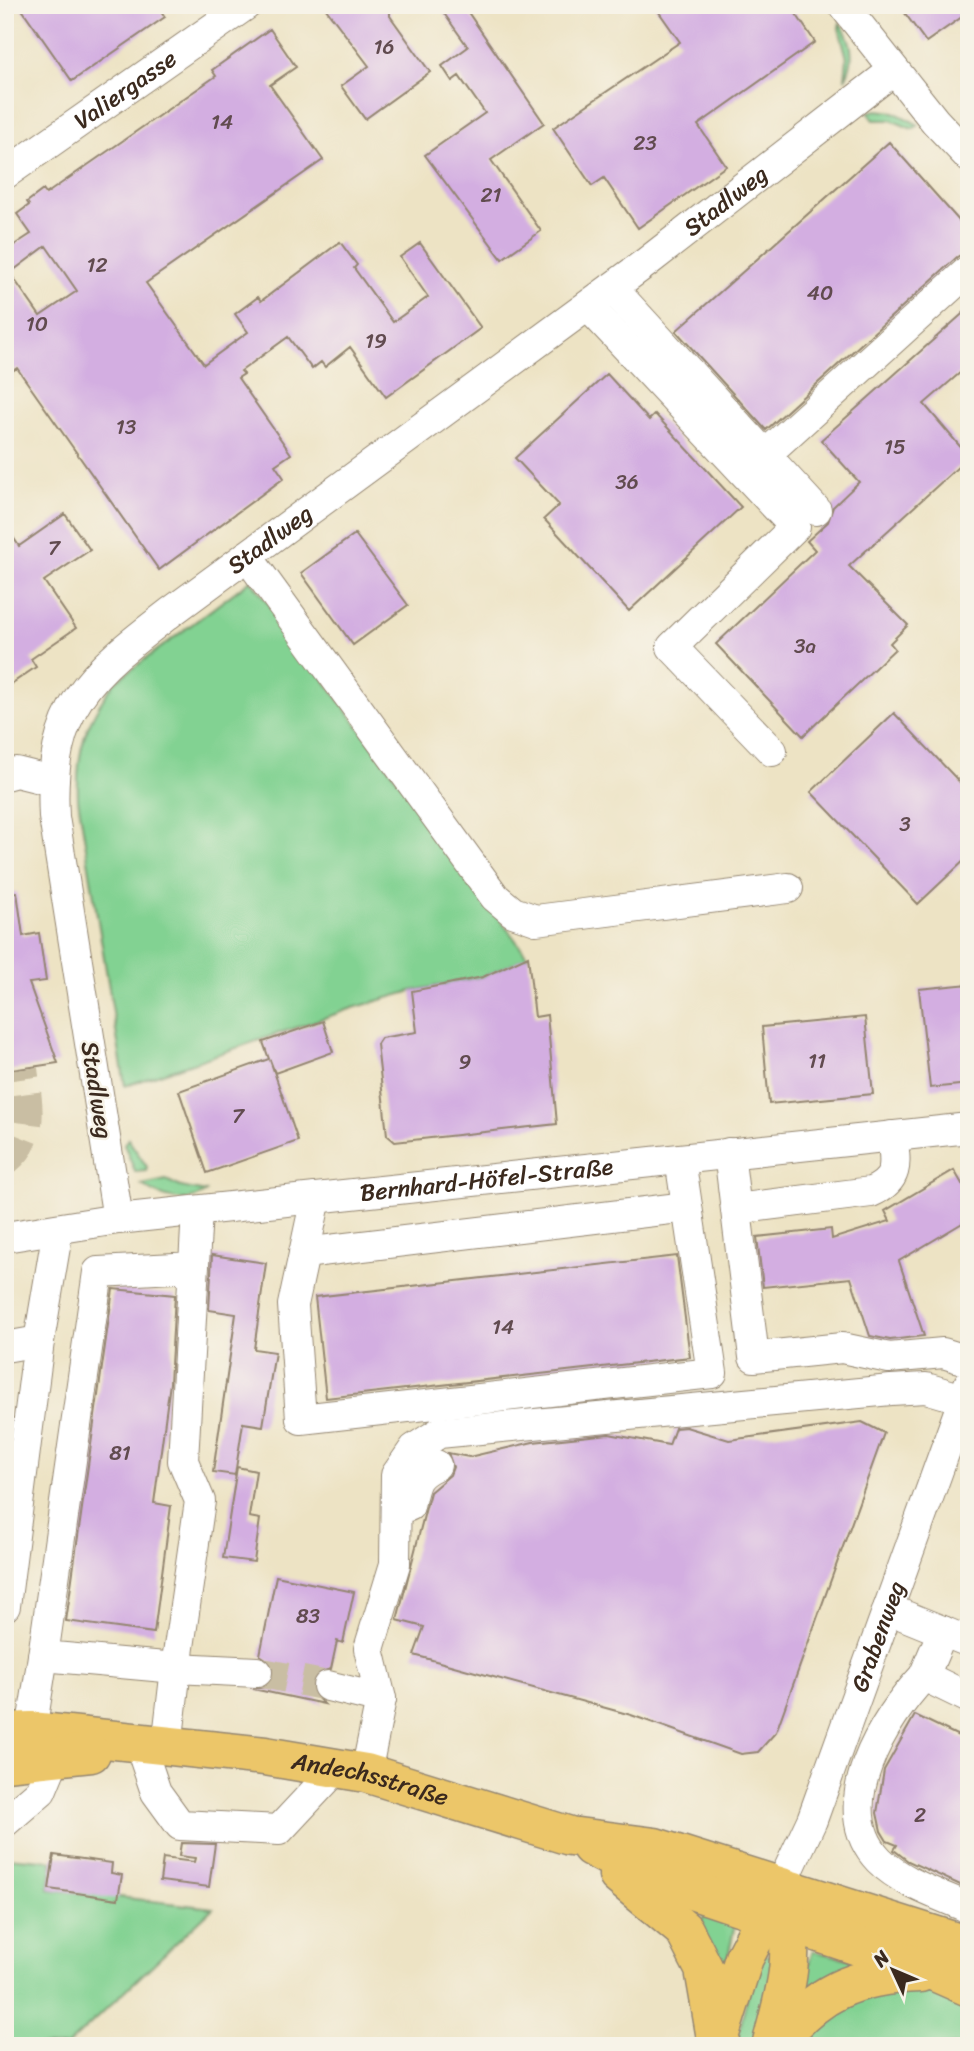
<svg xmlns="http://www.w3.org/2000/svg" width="974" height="2051" viewBox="0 0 974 2051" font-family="Sriracha,sans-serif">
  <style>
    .green { fill: #82d292; stroke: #5e7e58; stroke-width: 2 }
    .building { fill: #d3aee1; fill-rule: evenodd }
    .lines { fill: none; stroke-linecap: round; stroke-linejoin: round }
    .minor-tunnel { stroke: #c9bea3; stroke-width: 30; stroke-dasharray: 30 15; stroke-linecap: butt }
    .minor-casing { stroke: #948671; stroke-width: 32 }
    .major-casing { stroke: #948671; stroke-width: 41 }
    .minor { stroke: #fff; stroke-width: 30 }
    .major { stroke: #ecc669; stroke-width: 38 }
    .labels { text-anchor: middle; stroke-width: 5; stroke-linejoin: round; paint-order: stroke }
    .number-label { font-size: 21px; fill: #614b4f }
    .street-label { font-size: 24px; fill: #3b2a1e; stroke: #f7f3e8 }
  </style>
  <rect width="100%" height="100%" fill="#f7f3e8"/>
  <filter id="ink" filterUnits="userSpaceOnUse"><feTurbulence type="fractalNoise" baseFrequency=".0143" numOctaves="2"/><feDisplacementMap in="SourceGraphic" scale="14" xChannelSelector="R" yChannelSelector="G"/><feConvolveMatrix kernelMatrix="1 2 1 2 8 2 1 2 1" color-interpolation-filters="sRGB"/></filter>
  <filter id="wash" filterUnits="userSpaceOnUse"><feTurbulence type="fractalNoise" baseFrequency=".00686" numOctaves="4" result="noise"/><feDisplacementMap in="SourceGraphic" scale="28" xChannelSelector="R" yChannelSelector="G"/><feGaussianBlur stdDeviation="1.57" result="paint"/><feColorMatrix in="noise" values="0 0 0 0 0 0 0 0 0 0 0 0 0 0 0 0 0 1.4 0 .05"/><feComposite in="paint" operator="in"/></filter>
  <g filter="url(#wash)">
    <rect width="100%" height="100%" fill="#ede3c4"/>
    <path class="green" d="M840 23C853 41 856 59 845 79L847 58 839 28Z
      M877 110 894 112 919 125 912 129 891 120H874L868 112Z
      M251 580 528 957 483 977 412 991 353 1008 125 1086 78 799C76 750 85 722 115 682Z
      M128 1139 147 1167 146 1171 135 1172 124 1144Z
      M166 1180 181 1187 206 1192C186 1206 161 1198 142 1185Z
      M7 1857 53 1861 49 1889 213 1908 67 2046H5Z
      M707 1912 735 1924 725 1972 697 1927Z
      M813 1951 859 1961 835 1977 799 1991Z
      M762 1954 777 1958 764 2012 752 2046H736L750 1984Z
      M903 1982 969 1998V2046H794L818 2018Z"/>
    <g id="blocks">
      <path class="building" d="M19 5H157L165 17 72 81Z
        M323 5H390V16L430 72 365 119 341 86 369 66Z
        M438 5H463L544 123 491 160 541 231 502 259 425 155 485 113 459 76 452 81 442 66 468 47Z
        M654 5H790L815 42 698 125 726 166 638 228 604 178 592 186 553 128 680 42Z
        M899 5H969V12L926 42Z
        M270 29 296 67 270 85 323 160 146 283 204 364 248 332 235 314 258 297 261 301 340 242 357 265 354 268 393 322 428 297 400 257 420 243 481 328 386 397 350 347 325 367 321 362 312 369 288 337 241 371 244 374 238 378 291 454 275 465 284 478 159 570 17 368 5 376V251L31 234 17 214 29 205 27 202 43 190 46 194 216 76 212 70ZM46 246 77 291 40 316 10 273Z
        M889 142 969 232V250L957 257 766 430 676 331Z
        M969 308V365L924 404 969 457 849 566 908 625 890 643 895 649 803 736 716 644 815 550 807 541 828 522 833 507 859 482 821 440Z
        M607 374 649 420 655 414 741 507 629 611 544 519 559 505 515 458Z
        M65 514 90 550 44 581 76 628 31 659 36 667 5 688V525L19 546Z
        M355 534 408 605 353 645 301 573Z
        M894 713 969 792V856L918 904 811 792Z
        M17 892 23 936 39 933 46 981 29 983 58 1063 5 1071V893Z
        M528 956 535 1017 547 1015 557 1124 395 1142 387 1135 377 1044 381 1038 417 1032 412 991 483 977Z
        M969 984V1084L930 1088 919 989Z
        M865 1017 873 1094 769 1104 762 1027Z
        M323 1021 333 1052 275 1073 270 1060 298 1141 207 1173 179 1091 269 1059 263 1042Z
        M954 1170 969 1196V1219L899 1261 924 1336 890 1340 870 1336 851 1278 763 1287 757 1237 831 1229 832 1239 890 1221 885 1211Z
        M212 1255 266 1263 254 1349 275 1352 263 1426 243 1423 235 1475 213 1472 236 1314 209 1310Z
        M677 1256 690 1357 326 1398 315 1297Z
        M113 1289 175 1295 170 1383 154 1503 171 1506 154 1633 66 1621Z
        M862 1422 884 1433 776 1732 758 1752 741 1754 631 1715 414 1655 424 1627 397 1620 430 1492 450 1475 453 1467 448 1453 469 1457 533 1442 609 1434 669 1445 675 1428 686 1427 729 1440Z
        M237 1467 256 1471 249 1517 260 1519 254 1562 223 1558Z
        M276 1576 354 1592 343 1643 337 1641 331 1669 316 1673 311 1681V1692L324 1704 253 1689 266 1687 274 1674 272 1663 260 1655Z
        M915 1715 969 1741V1889L908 1861 894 1850 897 1845 887 1841 881 1831 877 1813 884 1770Z
        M181 1843 215 1844 209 1887 160 1881 163 1858 194 1862 195 1858 179 1856Z
        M54 1855 112 1863 111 1873 122 1875 118 1899 49 1889Z"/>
    </g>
  </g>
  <g filter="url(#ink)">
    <use href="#blocks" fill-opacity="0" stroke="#948671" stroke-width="2"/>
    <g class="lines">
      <path class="minor-tunnel" d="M5 1161C37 1137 27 1103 23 1069
        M257 1672 328 1686"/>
      <g class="minor-casing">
        <g id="minor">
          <path d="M843 5 935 121 969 157"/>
          <path id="s1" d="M5 174 246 5"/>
          <path d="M612 288 816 510"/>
          <path d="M588 306 795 527 672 647 772 751"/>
          <path d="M764 456 969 270"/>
          <path d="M247 556 495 897 513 912 536 920 788 888"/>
          <path d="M5 775 16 772 52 781"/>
          <path d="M729 1153 754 1357 842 1348 889 1358 943 1353 969 1361"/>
          <path d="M316 1198 293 1305 301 1419 712 1373 680 1159"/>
          <path d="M736 1209 871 1192C899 1180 896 1164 892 1136"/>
          <path id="s2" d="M118 1219 54 817C48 707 89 675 171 612L647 262 894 70"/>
          <path id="s3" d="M5 1237 118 1219 969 1128"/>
          <path d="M304 1253 687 1207"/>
          <path d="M194 1267 98 1272 43 1656 176 1668 200 1501 183 1461 197 1211"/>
          <path d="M5 1347 39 1341"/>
          <path d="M409 1506C414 1483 414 1475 436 1465"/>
          <path d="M5 1606 39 1341 58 1229"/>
          <path d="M888 1609 969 1642"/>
          <path d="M943 1631 924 1676 969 1698"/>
          <path d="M924 1676C884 1718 828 1807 879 1860 902 1883 940 1895 969 1908"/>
          <path d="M328 1686 381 1699"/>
          <path d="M31 1731 43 1656"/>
          <path d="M167 1746 176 1668 257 1672"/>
          <path d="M141 1748 156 1792 180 1825 279 1830 337 1768"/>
          <path d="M366 1773 381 1699 369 1649 395 1564 396 1475 414 1449 439 1433 891 1390 926 1388 963 1399"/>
          <path d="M5 1822 41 1791 55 1757"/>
          <path id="s4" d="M781 1886 812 1820 969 1384"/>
        </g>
      </g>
      <g class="major-casing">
        <g id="major">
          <path id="s5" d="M5 1732 31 1731 265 1756 366 1773 570 1836 655 1847 969 1946"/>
          <path d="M5 1762 91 1753"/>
          <path d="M591 1847 638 1872 935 1972 969 1987"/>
          <path d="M618 1875 684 1930 704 1969 717 2044"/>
          <path d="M719 2037 744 1958 778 1892"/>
          <path d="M771 2046C786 1989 796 1960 784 1901"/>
          <path d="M775 2046C815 1992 855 1975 920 1973"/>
        </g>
      </g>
      <use href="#minor" class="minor"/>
      <use href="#major" class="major"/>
    </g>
  </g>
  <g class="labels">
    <g class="number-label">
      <text x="384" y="54">16</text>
      <text x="222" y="129">14</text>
      <text x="645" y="150">23</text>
      <text x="491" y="202">21</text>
      <text x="97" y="272">12</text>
      <text x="820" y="300">40</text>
      <text x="37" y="331">10</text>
      <text x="376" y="348">19</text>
      <text x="126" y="434">13</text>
      <text x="895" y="454">15</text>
      <text x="627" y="489">36</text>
      <text x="54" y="555">7</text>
      <text x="805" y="653">3a</text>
      <text x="905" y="831">3</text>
      <text x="817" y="1068">11</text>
      <text x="465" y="1069">9</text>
      <text x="238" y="1123">7</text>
      <text x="503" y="1334">14</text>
      <text x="120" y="1460">81</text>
      <text x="308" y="1623">83</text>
      <text x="920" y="1822">2</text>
    </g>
    <g class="street-label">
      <text dy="8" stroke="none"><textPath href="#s1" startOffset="147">Valiergasse</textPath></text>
      <text dy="8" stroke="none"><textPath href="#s2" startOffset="1348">Stadlweg</textPath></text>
      <text dy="8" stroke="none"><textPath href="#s2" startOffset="780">Stadlweg</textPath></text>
      <text transform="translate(97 1090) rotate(81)" y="8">Stadlweg</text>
      <text dy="8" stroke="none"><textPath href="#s3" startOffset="485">Bernhard-Höfel-Straße</textPath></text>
      <text dy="8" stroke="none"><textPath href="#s4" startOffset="268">Grabenweg</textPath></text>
      <text dy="8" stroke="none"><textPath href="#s5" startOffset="369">Andechsstraße</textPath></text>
    </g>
  </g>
  <rect width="974" height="2051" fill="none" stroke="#f7f3e8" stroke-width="28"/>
  <g transform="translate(893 1970) rotate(314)" stroke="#f7f3e8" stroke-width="5" paint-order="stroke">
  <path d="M0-5L12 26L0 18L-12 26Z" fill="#3b2a1e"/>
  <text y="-10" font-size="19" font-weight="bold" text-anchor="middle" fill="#3b2a1e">N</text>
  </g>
</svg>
